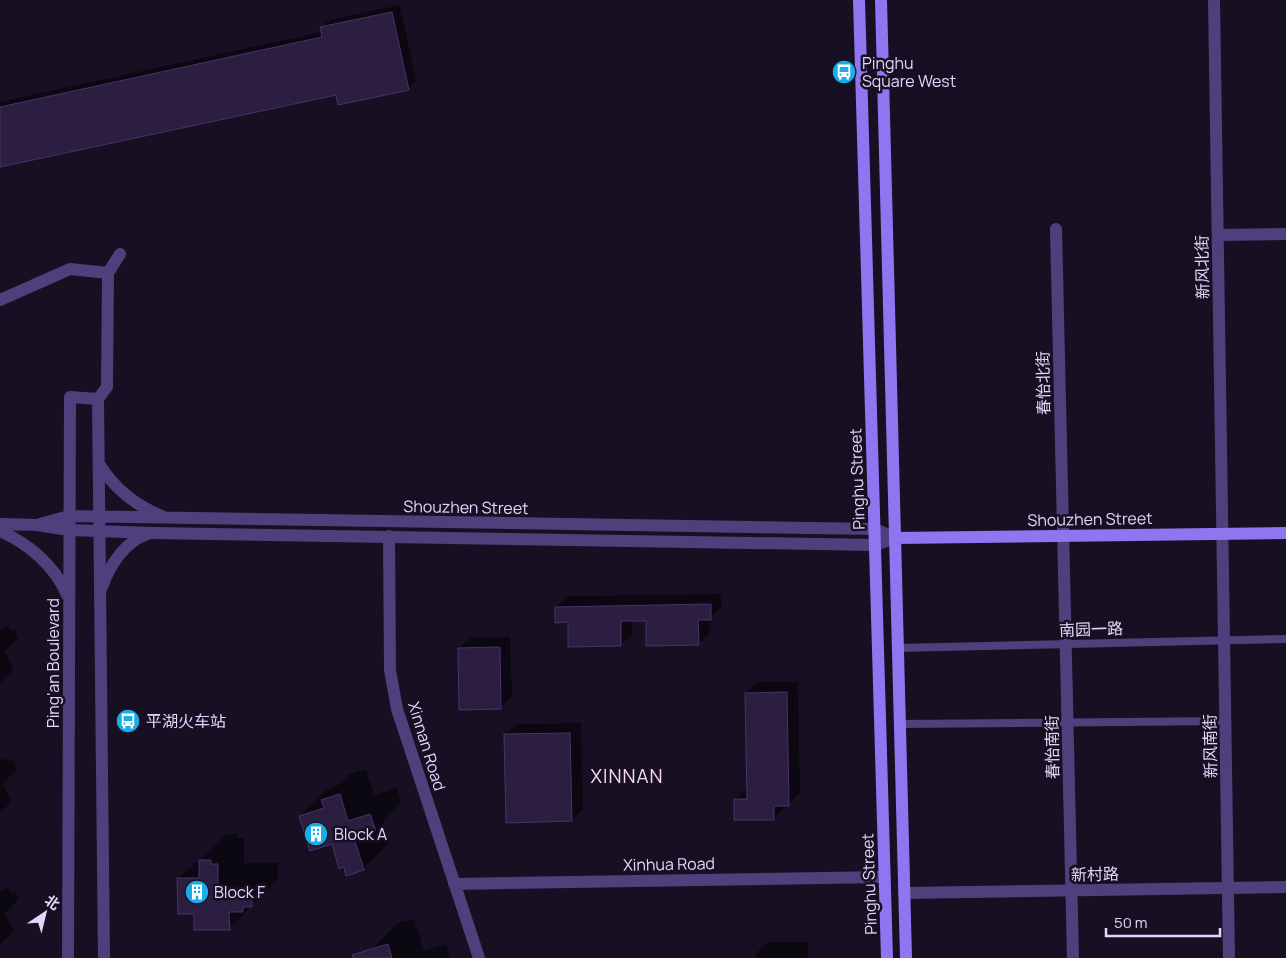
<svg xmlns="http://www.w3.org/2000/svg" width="1286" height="958" viewBox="0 0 1286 958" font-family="Manrope,'Noto Sans SC',sans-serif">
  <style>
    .shadow { fill: #0007 }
    .building { fill: #2c1e41; stroke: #48336b }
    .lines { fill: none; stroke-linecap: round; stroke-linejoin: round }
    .service { stroke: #4d407d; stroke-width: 8 }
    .minor { stroke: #4d407d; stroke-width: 12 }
    .tertiary { stroke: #4d407d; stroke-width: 12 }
    .secondary { stroke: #8f76f1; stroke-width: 12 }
    .labels { text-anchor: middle; stroke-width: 5; stroke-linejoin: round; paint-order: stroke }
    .poi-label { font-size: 16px; fill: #e1d6fb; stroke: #171022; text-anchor: start }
    .street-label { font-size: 16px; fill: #e1d6fb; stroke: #171022 }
    .quarter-label { font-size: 19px; letter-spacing: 1px; fill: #fbd8e8; stroke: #171022 }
  </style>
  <rect width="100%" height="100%" fill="#171022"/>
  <path class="shadow" d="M400 5 416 81 409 89 339 103 337 94 0 166V102L322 32 321 28 329 20Z
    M721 594 722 607 709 619 710 633 698 644 647 620H632V634L621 645 569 621 556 607 568 596Z
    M8 625 11 631 14 629 19 638 4 652 14 669 0 683V630Z
    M470 637H510L512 697 500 708 459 649Z
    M757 682H798L800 793 789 804H785V807L774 818 735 799 748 788 746 693Z
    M581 723 583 809 571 820 505 735 516 724Z
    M6 757 10 762 13 761 17 769 3 784 12 801 0 813V760Z
    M366 769 374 795 397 788 401 804 383 822 390 842 363 869 345 865 332 843 300 816 327 789 337 786 349 774Z
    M227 834H237V838H244V863H278V879L230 928 195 913 178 879Z
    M8 887 11 893 15 891 19 899 5 914 14 931 0 945V891Z
    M414 919 424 951 446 944 450 958H371V950L398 923Z
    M768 942H808V958H756V953Z"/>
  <path class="building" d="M392 12 409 90 338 105 336 95 0 167V107L322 37 320 27Z
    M711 604V620H698L699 645 646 646V621H621V646L568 647V622L555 623V607Z
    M500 647 501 709 459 710 458 648Z
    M787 692 789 806H774V820H734V799H747L745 693Z
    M570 733 572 821 506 823 504 734Z
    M340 794 348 821 370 814 376 831 354 838 364 870 346 876 344 867 339 869 332 844 310 851 299 816 324 808 321 800Z
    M199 860H211V864H218V889H252V907H243V912H229L230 930H194V914H178L177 878H199Z
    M388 944 392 958H353L352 955Z"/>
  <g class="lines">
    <path class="service" d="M898 648 1286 639
      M900 724 1226 721"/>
    <path class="minor" d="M1214 0 1229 958
      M1056 229 1073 958
      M1218 235 1286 234
      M0 300 70 269 108 273
      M389 536 390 670 397 709 479 958
      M454 884 885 877"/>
    <path class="tertiary" d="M99 464C114 488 136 506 162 516
      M0 524 37 525 69 530 153 533 875 545 895 538
      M40 524 69 516 875 529 895 538
      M0 531C29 544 55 566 67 595
      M102 587C110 565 125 541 148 534
      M904 893 1286 887
      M68 958 70 397 98 399
      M104 958 98 399 107 387 108 273 120 254"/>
    <path class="secondary" d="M859 0 887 958
      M881 0 906 958
      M895 538 1286 533"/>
  </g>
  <defs>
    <g id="bus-disc" transform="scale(1.25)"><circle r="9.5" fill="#17ade6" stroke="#171022"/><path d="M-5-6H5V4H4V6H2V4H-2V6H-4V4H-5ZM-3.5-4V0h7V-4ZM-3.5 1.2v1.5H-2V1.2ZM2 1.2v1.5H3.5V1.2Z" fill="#fff"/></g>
    <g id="building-disc" transform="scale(1.25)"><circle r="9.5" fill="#17ade6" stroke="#171022"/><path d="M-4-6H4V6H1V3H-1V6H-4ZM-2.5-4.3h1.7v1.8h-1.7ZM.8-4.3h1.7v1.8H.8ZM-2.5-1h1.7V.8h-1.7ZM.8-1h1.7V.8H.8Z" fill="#fff"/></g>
  </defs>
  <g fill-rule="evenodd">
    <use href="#bus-disc" x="844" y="72"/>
    <use href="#bus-disc" x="128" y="721"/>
    <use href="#building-disc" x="316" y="834"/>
    <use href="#building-disc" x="197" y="892"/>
  </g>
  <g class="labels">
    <g class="poi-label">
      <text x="862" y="69">Pinghu<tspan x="862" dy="18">Square West</tspan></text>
      <text x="146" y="727">平湖火车站</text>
      <text x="334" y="840">Block A</text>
      <text x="214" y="898">Block F</text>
    </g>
    <g class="street-label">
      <text transform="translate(1202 267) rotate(-91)" y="6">新风北街</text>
      <text transform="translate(1043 383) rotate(-91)" y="6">春怡北街</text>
      <text transform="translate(857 479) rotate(-92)" y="6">Pinghu Street</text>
      <text transform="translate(466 507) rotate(1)" y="6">Shouzhen Street</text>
      <text transform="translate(1090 519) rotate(-1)" y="6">Shouzhen Street</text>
      <text transform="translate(1091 629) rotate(-2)" y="6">南园一路</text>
      <text transform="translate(53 663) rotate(-90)" y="6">Ping'an Boulevard</text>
      <text transform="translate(427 746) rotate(73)" y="6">Xinnan Road</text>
      <text transform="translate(1210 746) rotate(-91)" y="6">新风南街</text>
      <text transform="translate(1052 747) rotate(-91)" y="6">春怡南街</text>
      <text transform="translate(669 864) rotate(-1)" y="6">Xinhua Road</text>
      <text transform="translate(1095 874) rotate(-1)" y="6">新村路</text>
      <text transform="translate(869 884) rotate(-92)" y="6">Pinghu Street</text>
    </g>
    <g class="quarter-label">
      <text x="627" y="783">XINNAN</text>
    </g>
  </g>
  <g transform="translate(45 913) rotate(35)" stroke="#171022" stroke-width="4" paint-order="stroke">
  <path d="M0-4L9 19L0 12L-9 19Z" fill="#e1d6fb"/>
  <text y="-8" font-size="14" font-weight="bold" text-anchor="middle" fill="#e1d6fb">北</text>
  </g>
  <path d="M1106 928v8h114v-8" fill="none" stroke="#e1d6fb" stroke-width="2.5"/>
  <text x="1114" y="928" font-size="15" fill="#e1d6fb" stroke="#171022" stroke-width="4" paint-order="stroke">50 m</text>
</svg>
